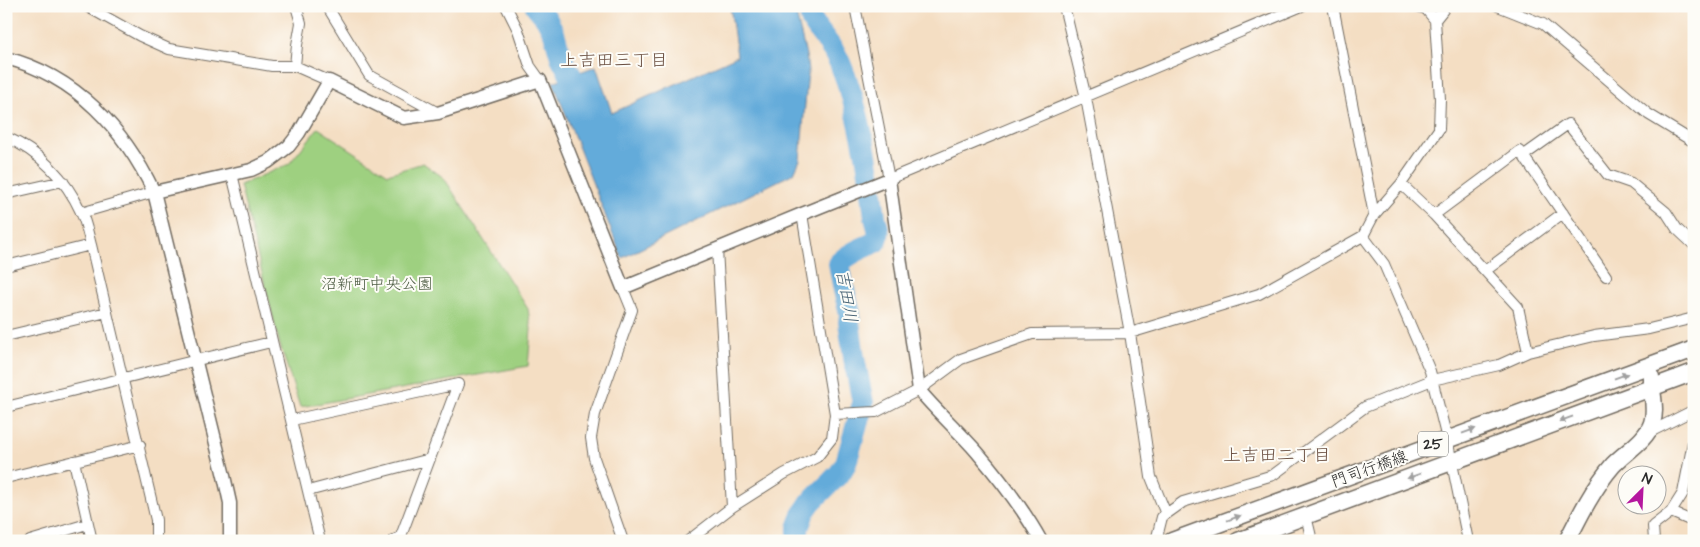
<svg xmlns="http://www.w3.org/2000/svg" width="1700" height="547" viewBox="0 0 1700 547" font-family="'Architects Daughter','Klee One',sans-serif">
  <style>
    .green { fill: #9ed080; stroke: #647e56 }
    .water { fill: #64abda; stroke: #486b82 }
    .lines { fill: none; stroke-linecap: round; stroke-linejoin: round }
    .river { stroke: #64abda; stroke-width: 22 }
    .minor-casing { stroke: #716a60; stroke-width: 12 }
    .tertiary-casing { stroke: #716a60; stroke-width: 15 }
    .primary-casing { stroke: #716a60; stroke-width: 19 }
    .minor { stroke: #fff; stroke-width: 10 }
    .tertiary { stroke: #fff; stroke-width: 12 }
    .primary { stroke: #fff; stroke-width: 16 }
    .oneway { fill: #a0a0a0 }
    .labels { text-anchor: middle; stroke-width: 4; stroke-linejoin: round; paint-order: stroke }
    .shield { fill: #fdfcf7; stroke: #6a6a68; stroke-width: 1 }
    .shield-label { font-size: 15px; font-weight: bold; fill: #2b2b2b }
    .park-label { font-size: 16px; fill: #4e5d44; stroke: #fdfcf7 }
    .street-label { font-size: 16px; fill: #2b2b2b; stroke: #fdfcf7 }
    .neighbourhood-label { font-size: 18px; fill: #6b5042; stroke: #fdfcf7 }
    .water-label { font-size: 18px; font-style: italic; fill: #425e71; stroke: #fdfcf7 }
  </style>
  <rect width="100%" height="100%" fill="#fdfcf7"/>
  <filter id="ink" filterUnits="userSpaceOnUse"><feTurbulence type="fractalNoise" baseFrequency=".02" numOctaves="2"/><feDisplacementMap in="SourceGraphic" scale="10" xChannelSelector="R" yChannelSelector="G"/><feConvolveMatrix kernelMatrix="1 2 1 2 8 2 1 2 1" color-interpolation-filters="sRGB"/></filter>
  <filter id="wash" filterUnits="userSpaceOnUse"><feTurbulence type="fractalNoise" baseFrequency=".0096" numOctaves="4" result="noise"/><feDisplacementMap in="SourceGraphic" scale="20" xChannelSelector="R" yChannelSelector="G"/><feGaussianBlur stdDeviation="1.12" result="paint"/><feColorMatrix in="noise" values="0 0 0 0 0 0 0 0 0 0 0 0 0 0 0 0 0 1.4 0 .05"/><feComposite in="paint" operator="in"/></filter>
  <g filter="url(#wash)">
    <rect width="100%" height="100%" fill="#f4dec3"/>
    <path class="green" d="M318 128 388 174 423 163 444 178 528 309 531 329 528 366 300 407 280 345 240 185 289 164Z"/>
    <path class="water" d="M730 6C748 6 782 1 796 14L806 55 808 71 800 160 794 173 622 258 553 82 596 66 612 113 737 56Z"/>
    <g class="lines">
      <path class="river" d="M536 6 546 18 554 33 561 57 585 102
        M798 541V528L804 512 811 502 840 473 846 463 863 403 854 358 849 322 850 314 844 290 839 263C849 253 863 248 876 242 881 232 877 227 875 217 869 165 860 111 840 63 833 47 821 35 812 21 810 17 810 11 808 6"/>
    </g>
  </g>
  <g filter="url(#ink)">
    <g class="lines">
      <g class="minor-casing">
        <path id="minor" d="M86 6 140 36 169 49 272 66H295L329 81
          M327 6 369 75 438 113
          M506 6 518 30 530 66 540 80
          M855 6 889 179 1302 6
          M1064 6 1086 98 1130 333 1151 477 1166 514
          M1333 6 1374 215
          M1498 6 1543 24 1648 114 1694 142
          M1435 20 1443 10 1444 6
          M295 66 297 45 301 23 296 6
          M6 137C40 152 66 179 81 212 86 222 88 234 91 245L156 520V541
          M1523 156 1568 124 1608 175 1631 183 1666 212 1677 229 1694 245
          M232 174 320 541
          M1401 184 1434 215 1518 307 1528 352 1594 336 1649 329 1694 318
          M6 194 63 181
          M81 213 154 192
          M1434 215 1520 151 1606 276
          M1363 236 1384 264 1430 371 1447 439 1468 541
          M717 249 732 507
          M6 266 91 245
          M1485 271 1563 213
          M6 336 107 312
          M6 407 271 342
          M835 414 876 412 919 390 961 359 1032 334 1130 333 1259 294 1363 236 1374 215 1401 184 1439 129 1440 99 1435 20 1426 9 1417 6
          M292 420 458 384 401 536 393 541
          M1648 433 1694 410
          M74 461 92 541
          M6 478 140 445
          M308 491 430 459
          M1671 512 1694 522
          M1306 516 1312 541
          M30 541 87 524
          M623 541 594 458 591 438 595 414 632 310 623 288
          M688 541 732 507 784 474 817 457 832 438 835 414 802 214
          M1156 541 1162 517 1183 502 1273 475 1365 407 1432 380 1499 365 1528 352
          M1654 541 1653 526 1671 512 1683 493 1694 437"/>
      </g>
      <g class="tertiary-casing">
        <path id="tertiary" d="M6 58C76 76 124 129 154 192L224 476 230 503V541
          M154 192 251 170 268 162 289 146 299 133 329 81 404 118 438 113 540 80 623 288 802 214 889 179 919 390C937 412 959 431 977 452 1000 479 1024 510 1041 541"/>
      </g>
      <g class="primary-casing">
        <path id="primary" d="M1172 541 1694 349
          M1238 541 1694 372
          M1567 541C1580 515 1594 487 1613 465 1625 452 1646 441 1652 423 1657 409 1651 392 1651 377"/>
      </g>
      <use href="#minor" class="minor"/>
      <use href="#tertiary" class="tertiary"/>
      <use href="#primary" class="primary"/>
    </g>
    <defs><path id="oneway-solid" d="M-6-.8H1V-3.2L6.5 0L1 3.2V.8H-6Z" transform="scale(1.25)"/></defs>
    <g class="oneway">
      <use href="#oneway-solid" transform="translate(1621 376) rotate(-20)"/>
      <use href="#oneway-solid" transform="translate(1566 419) rotate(160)"/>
      <use href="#oneway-solid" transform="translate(1469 431) rotate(-20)"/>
      <use href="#oneway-solid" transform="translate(1414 476) rotate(160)"/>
      <use href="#oneway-solid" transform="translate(1234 518) rotate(-20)"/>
    </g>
  </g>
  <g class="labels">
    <rect class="shield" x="1418" y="431.5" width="30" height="25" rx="4"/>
    <g class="shield-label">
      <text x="1433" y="449">25</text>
    </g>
    <g class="park-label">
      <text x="377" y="289">沼新町中央公園</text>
    </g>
    <g class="street-label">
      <text transform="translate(1369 468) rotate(-20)" y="6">門司行橋線</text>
    </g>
    <g class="neighbourhood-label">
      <text x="614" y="66">上吉田三丁目</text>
      <text x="1277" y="461">上吉田二丁目</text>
    </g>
    <g class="water-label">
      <text transform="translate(847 296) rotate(81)" y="6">吉田川</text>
    </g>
  </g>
  <rect width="1700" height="547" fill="none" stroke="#fdfcf7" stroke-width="25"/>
  <g transform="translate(1642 490) rotate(24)"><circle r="24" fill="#fdfcf7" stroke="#a9a8a5"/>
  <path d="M0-4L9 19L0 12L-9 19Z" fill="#b5179e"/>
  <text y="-8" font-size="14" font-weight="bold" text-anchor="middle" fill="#2b2b2b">N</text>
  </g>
</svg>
